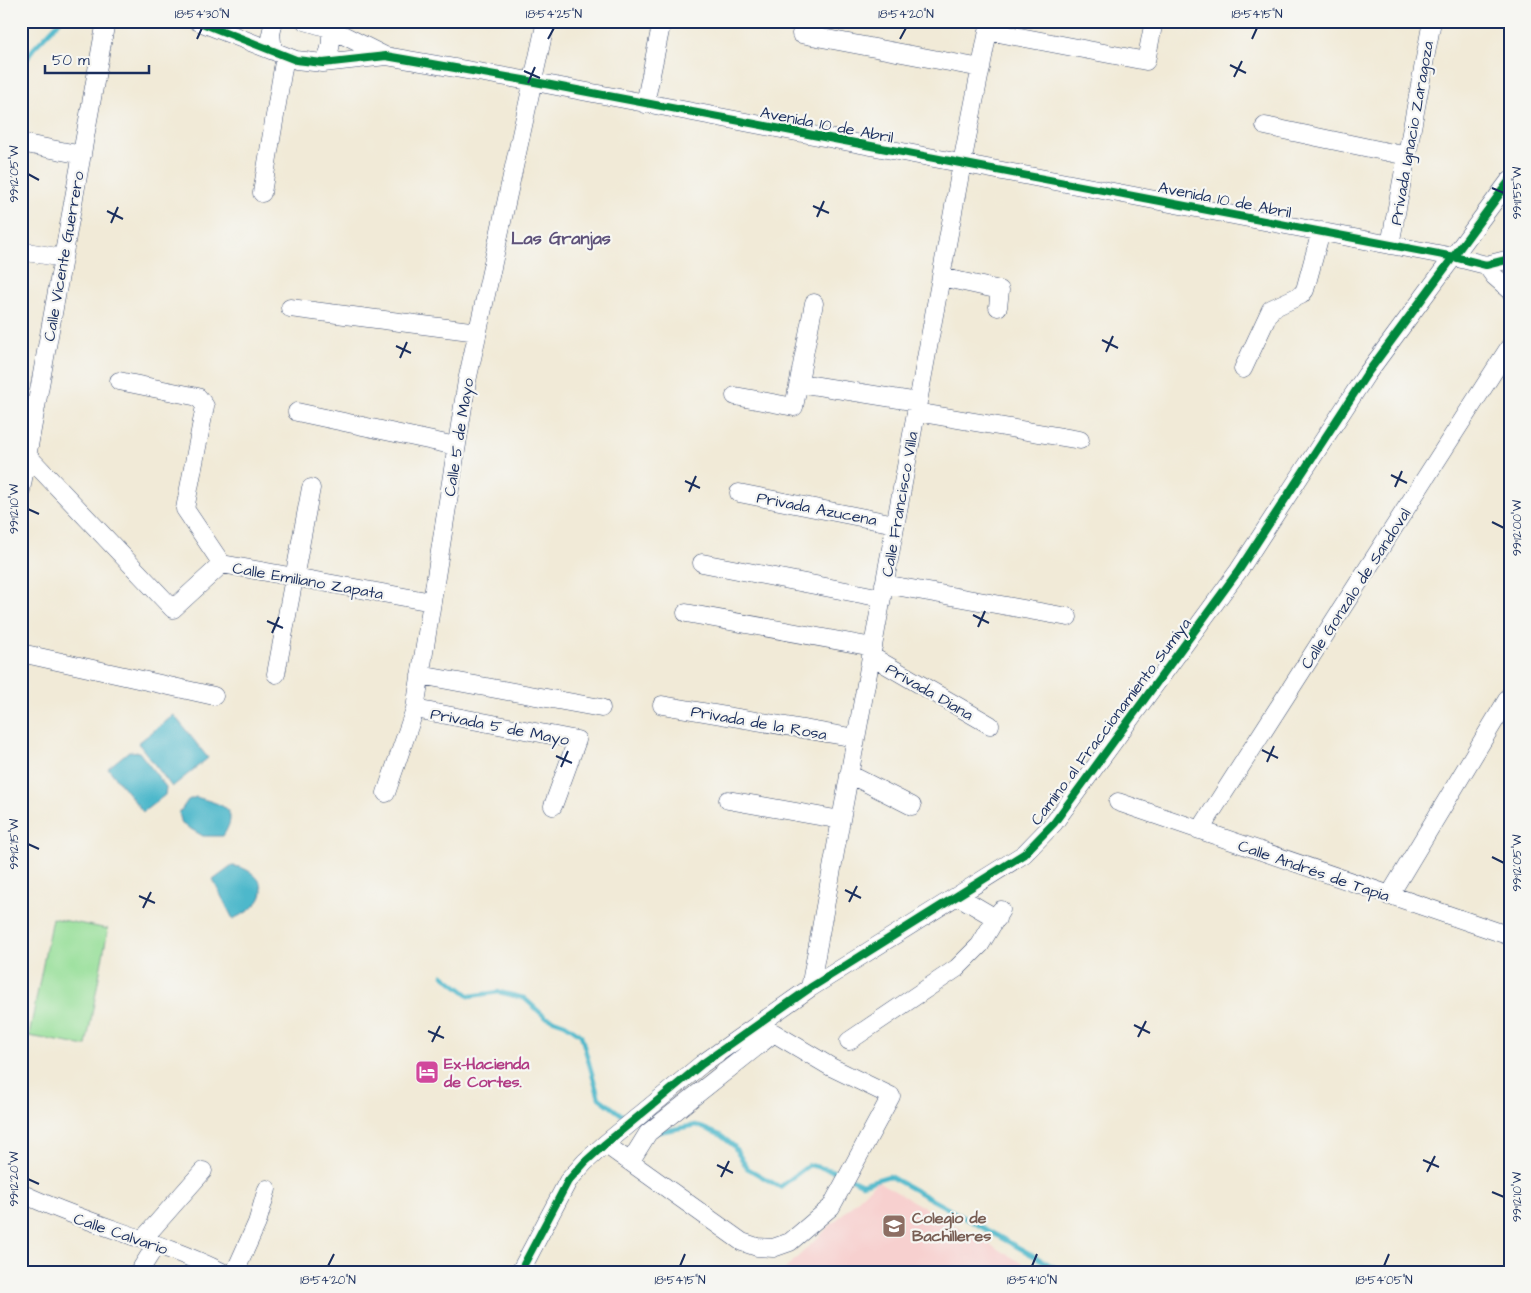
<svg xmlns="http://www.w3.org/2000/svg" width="1531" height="1293" viewBox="0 0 1531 1293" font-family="'Architects Daughter',sans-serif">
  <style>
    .built { fill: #f7d0cf }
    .green { fill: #97df99; stroke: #59877c }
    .water { fill: #4eb8cb; stroke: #347494 }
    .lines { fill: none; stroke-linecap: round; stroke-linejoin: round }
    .stream { stroke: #4eb8cb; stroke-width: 4.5 }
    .minor-casing { stroke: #3b4b70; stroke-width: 19 }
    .minor { stroke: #fff; stroke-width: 18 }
    .cycleway-casing { stroke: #f6f6f2; stroke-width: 11 }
    .cycleway { stroke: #00873e; stroke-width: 8 }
    .ticks { fill: none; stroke: #1b2f5e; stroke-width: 2 }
    .labels { text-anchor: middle; stroke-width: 4.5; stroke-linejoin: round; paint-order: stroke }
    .street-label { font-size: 16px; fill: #1b2f5e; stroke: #f6f6f2 }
    .hotel-label { font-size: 16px; font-weight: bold; fill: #b23c85; stroke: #f6f6f2; text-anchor: start }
    .education-label { font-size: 16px; font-weight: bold; fill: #785e54; stroke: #f6f6f2; text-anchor: start }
    .neighbourhood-label { font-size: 18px; font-weight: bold; fill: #5e527a; stroke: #f6f6f2 }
    .neatline { fill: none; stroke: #1b2f5e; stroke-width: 2 }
    .ticks-label { font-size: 12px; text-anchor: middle; fill: #1b2f5e }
  </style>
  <rect width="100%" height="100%" fill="#f6f6f2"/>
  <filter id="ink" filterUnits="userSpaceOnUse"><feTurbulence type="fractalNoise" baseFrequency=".02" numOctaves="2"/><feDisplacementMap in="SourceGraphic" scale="10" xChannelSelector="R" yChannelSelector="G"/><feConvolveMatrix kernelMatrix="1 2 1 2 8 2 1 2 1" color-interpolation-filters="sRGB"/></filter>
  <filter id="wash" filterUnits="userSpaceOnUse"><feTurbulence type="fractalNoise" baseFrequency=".0096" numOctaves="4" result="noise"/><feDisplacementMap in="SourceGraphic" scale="20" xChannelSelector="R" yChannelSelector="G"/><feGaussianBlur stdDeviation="1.12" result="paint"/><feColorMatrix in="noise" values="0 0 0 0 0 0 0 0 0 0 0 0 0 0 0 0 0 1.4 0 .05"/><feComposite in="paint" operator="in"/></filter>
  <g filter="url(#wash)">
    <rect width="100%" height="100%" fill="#f1ead7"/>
    <path class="built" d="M877 1181 1038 1272H782Z"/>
    <path class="green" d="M52 918 108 929 86 1046 29 1036Z"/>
    <path class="water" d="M174 715 208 758 172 787 138 743Z
      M129 751 139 752 166 787 165 795 143 812 108 768Z
      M196 797C219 804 242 807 223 836H203L182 824 179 813 188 800Z
      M232 866C253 867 274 888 254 906 249 912 240 915 233 919L213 880Z"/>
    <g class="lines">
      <path class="stream" d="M21 70 33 49 60 21
        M443 975 470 996 499 992 524 998 545 1017 565 1024 581 1035 599 1098 629 1120
        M659 1132 696 1125 720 1135 734 1146 747 1168 780 1187 809 1165 831 1170 843 1175
        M850 1178 862 1184 889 1176 1063 1272"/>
    </g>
  </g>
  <g filter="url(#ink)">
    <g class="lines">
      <g class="minor-casing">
        <path id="minor" d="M197 21 296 60 323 63 386 56 535 82 1454 257 1486 265 1510 259
          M305 21 329 28 385 56
          M988 31 1146 61 1154 21
          M801 34 981 68
          M273 51 271 34 274 21
          M323 63C331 52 333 41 329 28
          M645 104 662 21
          M1265 126 1407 156
          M21 143 82 155
          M262 193 285 56
          M1390 245 1432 21
          M21 251 63 258
          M1486 265 1494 276 1510 290
          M941 277 1000 290 998 307
          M290 308 478 332
          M1243 369 1271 309 1301 295 1305 290 1321 231
          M119 381 198 397 205 406 185 509 222 564
          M799 383 918 402
          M735 396 794 407 814 303
          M297 412 456 446
          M916 412 1080 440
          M27 455 173 609 222 564 432 602
          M21 490 106 21
          M739 493 895 524
          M702 563 882 598
          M884 584 1068 617
          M686 613 873 647
          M21 653 214 696
          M871 656 990 725
          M276 674 311 488
          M420 675 601 708
          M662 705 856 738
          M415 709 577 740 553 806
          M849 774 912 806
          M386 793 415 709 467 381 546 21
          M728 800 841 820
          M1118 802 1510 936
          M1200 830 1510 346
          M958 896 997 919
          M1389 896 1510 695
          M810 988 962 163 990 21
          M849 1041 957 968 980 945 1001 910
          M605 1144 742 1242 757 1247 773 1248 790 1242 831 1207 891 1096 831 1067 774 1033 648 1133 630 1162
          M21 1193C86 1224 157 1240 222 1272
          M143 1239 203 1171
          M139 1272 156 1245
          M235 1272 257 1223 267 1189
          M520 1272 568 1181 585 1162 605 1144 702 1064 810 988 1024 854 1054 823 1239 570 1366 375 1510 180"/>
      </g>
      <use href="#minor" class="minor"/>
      <g class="cycleway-casing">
        <path id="cycleway" d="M197 21 296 60 323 63 386 56 535 82 1454 257 1486 265 1510 259
          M520 1272 568 1181 585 1162 605 1144 702 1064 810 988 1024 854 1054 823 1239 570 1366 375 1510 180"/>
      </g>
      <use href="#cycleway" class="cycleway"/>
    </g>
  </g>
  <path class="ticks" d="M197 39 202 28M548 39 554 28M900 39 906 28M1252 39 1257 28M1230 65 1246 73M524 71 540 78M1234 77 1242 61M528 83 535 67M28 174 39 180M1492 188 1504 193M813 206 829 213M107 211 123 219M817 217 824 201M111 223 118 207M1102 340 1118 348M396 346 411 353M1106 352 1113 336M400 358 407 342M1391 475 1407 483M685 481 700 488M1395 487 1402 471M689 492 696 476M28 509 39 514M1492 522 1504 528M973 615 989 623M267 621 283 628M978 627 985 611M272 633 279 617M1262 750 1278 758M556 756 572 763M1267 762 1274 746M561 767 568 751M28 844 39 849M1492 857 1504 863M845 890 861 898M139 896 155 903M849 902 857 886M143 908 151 892M1134 1025 1150 1033M428 1031 444 1038M1138 1037 1146 1021M432 1042 440 1026M1423 1160 1439 1167M717 1165 733 1173M1427 1172 1435 1156M721 1177 729 1161M28 1179 39 1184M1492 1192 1504 1197M328 1266 334 1254M680 1266 685 1254M1032 1266 1037 1254M1384 1266 1389 1254"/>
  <defs>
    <g id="hotel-square" transform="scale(1.25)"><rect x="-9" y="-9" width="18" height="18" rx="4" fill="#d1479c" stroke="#f6f6f2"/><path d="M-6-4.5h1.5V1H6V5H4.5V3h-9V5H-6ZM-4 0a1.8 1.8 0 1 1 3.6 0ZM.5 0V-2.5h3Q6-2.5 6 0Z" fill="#fff"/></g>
    <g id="school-square" transform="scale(1.25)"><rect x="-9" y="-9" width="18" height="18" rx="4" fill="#8d6e63" stroke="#f6f6f2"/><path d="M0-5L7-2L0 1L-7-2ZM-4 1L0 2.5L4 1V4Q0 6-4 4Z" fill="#fff"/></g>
  </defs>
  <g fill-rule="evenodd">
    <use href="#hotel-square" x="427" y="1072"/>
    <use href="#school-square" x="894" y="1226"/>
  </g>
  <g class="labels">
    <g class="street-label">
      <text transform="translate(827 124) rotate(11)" y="6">Avenida 10 de Abril</text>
      <text transform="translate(1411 133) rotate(-80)" y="6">Privada Ignacio Zaragoza</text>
      <text transform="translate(1225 199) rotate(11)" y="6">Avenida 10 de Abril</text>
      <text transform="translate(63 256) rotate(-80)" y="6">Calle Vicente Guerrero</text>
      <text transform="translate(458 437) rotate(-81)" y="6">Calle 5 de Mayo</text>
      <text transform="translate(899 504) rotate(-80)" y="6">Calle Francisco Villa</text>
      <text transform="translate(817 508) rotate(11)" y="6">Privada Azucena</text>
      <text transform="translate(308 580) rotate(10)" y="6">Calle Emiliano Zapata</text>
      <text transform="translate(1355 588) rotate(-57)" y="6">Calle Gonzalo de Sandoval</text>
      <text transform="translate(930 691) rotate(30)" y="6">Privada Diana</text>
      <text transform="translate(1110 721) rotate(-53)" y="6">Camino al Fraccionamiento Sumiya</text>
      <text transform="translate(759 722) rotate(10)" y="6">Privada de la Rosa</text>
      <text transform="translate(500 726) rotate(11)" y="6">Privada 5 de Mayo</text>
      <text transform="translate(1314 870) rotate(19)" y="6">Calle Andrés de Tapia</text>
      <text transform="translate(121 1233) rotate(19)" y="6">Calle Calvario</text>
    </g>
    <g class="hotel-label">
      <text x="444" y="1069">Ex-Hacienda<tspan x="444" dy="18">de Cortes.</tspan></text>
    </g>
    <g class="education-label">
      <text x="912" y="1223">Colegio de<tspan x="912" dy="18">Bachilleres</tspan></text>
    </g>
    <g class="neighbourhood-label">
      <text x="561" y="244">Las Granjas</text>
    </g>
  </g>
  <rect width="1531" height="1293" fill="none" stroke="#f6f6f2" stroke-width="55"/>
  <path d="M45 65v8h104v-8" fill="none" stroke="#1b2f5e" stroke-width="2.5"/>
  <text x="52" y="65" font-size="15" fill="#1b2f5e" stroke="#f6f6f2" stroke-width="4" paint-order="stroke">50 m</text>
  <rect x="28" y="28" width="1476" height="1238" class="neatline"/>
  <g class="ticks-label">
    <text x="202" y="18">18°54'30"N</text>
    <text x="554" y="18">18°54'25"N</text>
    <text x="906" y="18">18°54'20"N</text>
    <text x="1257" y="18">18°54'15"N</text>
    <text transform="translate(14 174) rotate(-90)" y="4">99°12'05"W</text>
    <text transform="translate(1517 193) rotate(-90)" y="4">99°11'55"W</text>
    <text transform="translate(14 509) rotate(-90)" y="4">99°12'10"W</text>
    <text transform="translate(1517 528) rotate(-90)" y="4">99°12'00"W</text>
    <text transform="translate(14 844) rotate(-90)" y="4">99°12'15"W</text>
    <text transform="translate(1517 863) rotate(-90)" y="4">99°12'05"W</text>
    <text transform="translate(14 1179) rotate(-90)" y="4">99°12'20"W</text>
    <text transform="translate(1517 1197) rotate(-90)" y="4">99°12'10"W</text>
    <text x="328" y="1284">18°54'20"N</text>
    <text x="680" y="1284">18°54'15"N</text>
    <text x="1032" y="1284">18°54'10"N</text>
    <text x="1384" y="1284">18°54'05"N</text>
  </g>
</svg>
